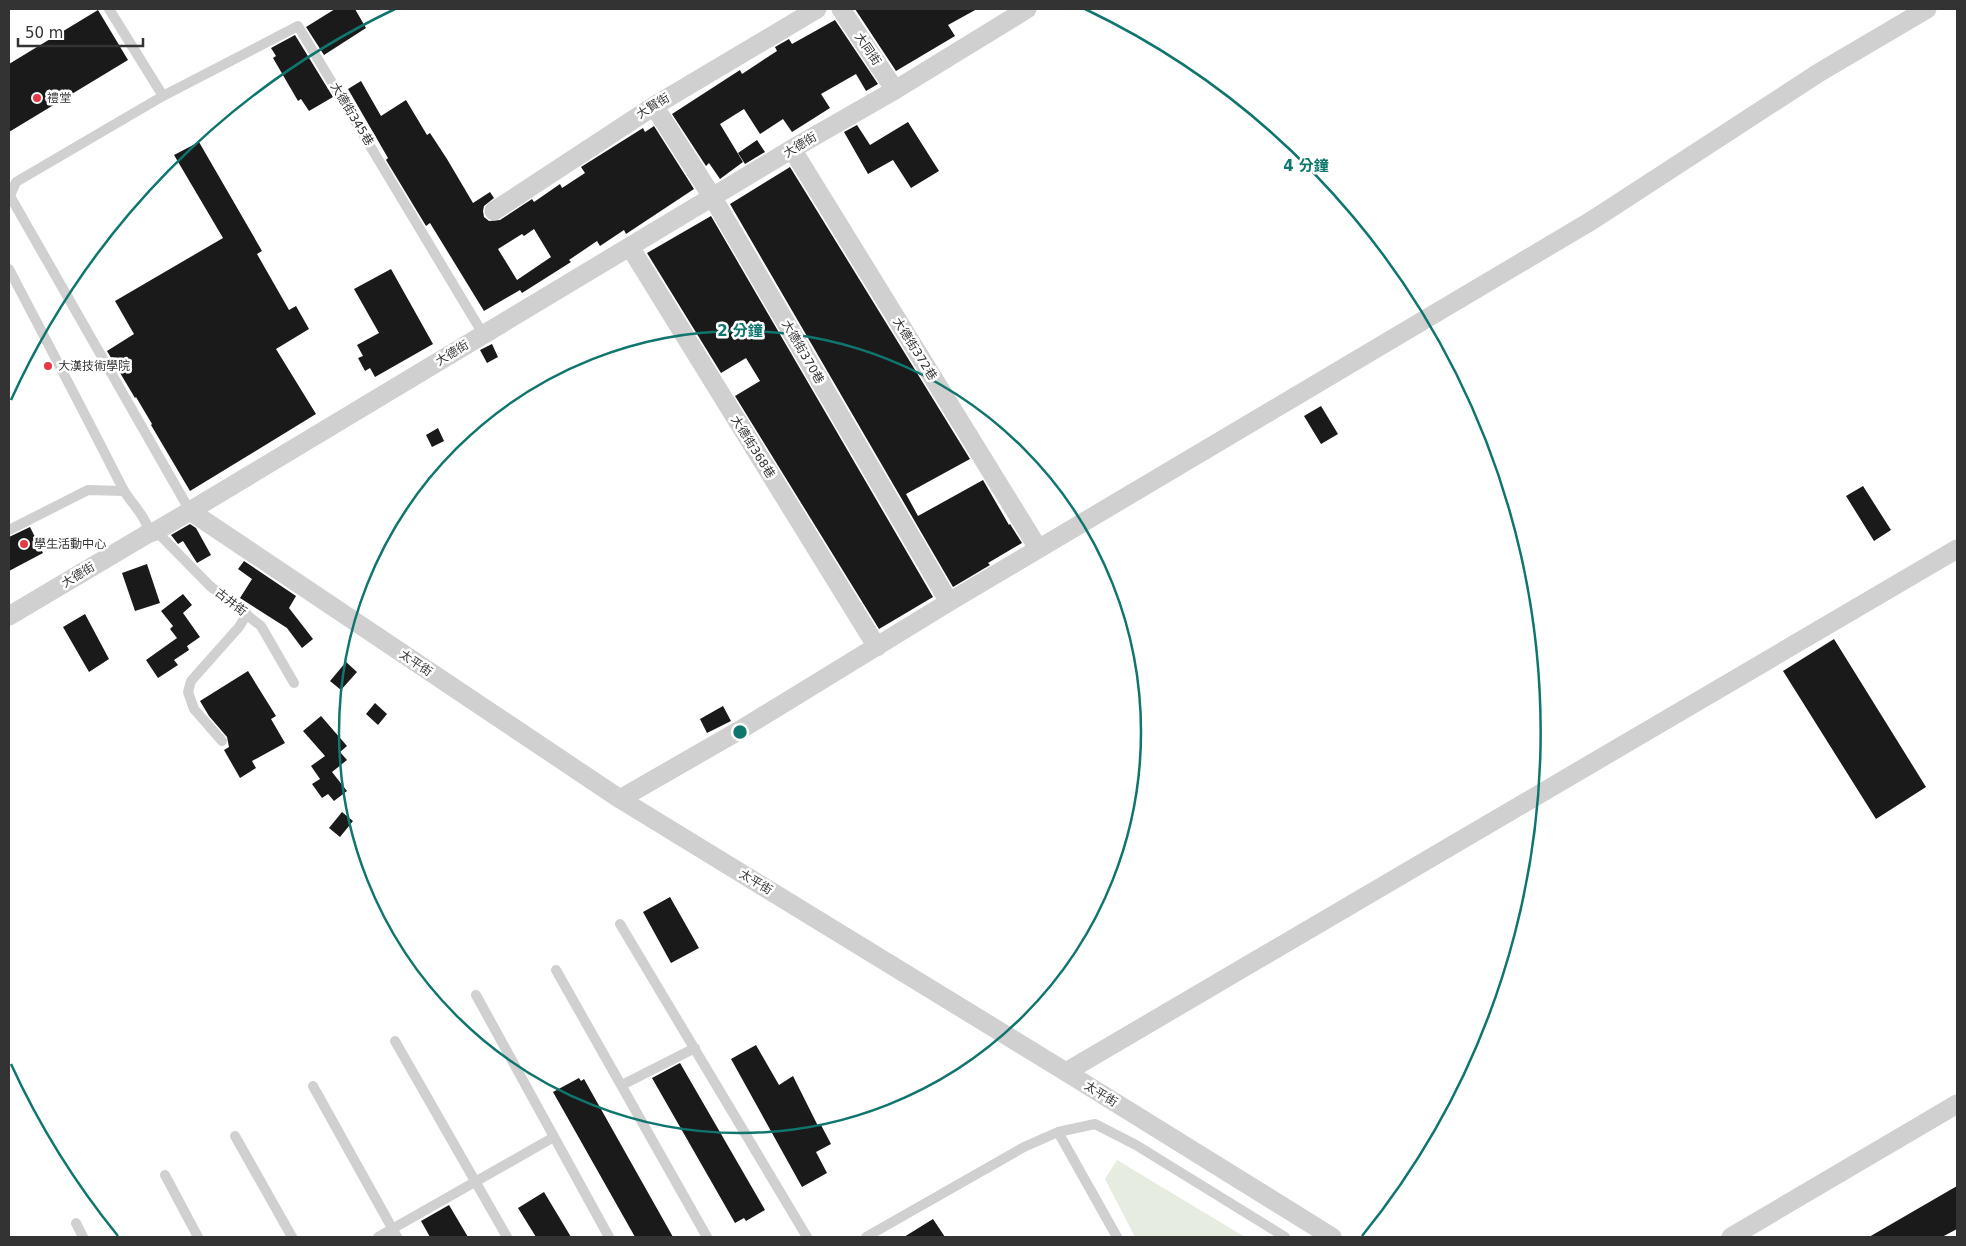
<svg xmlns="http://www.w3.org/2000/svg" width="1966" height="1246" viewBox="0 0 1966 1246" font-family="'DejaVu Sans','Noto Sans TC',sans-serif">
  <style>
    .green { fill: #e6ecdf }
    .building { fill: #1a1a1a; fill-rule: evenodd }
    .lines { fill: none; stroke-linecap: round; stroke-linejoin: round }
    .service { stroke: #d0d0d0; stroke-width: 10 }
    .minor { stroke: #d0d0d0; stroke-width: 19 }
    .ring { fill: none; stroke: #0f766e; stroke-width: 2.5 }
    .poi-dot { fill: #e63946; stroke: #fff; stroke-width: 2 }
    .labels { text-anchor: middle; stroke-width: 5; stroke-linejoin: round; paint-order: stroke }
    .street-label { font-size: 12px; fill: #333; stroke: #fff }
    .poi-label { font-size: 12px; fill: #333; stroke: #fff; text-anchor: start }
    .centre { fill: #0f766e; stroke: #fff; stroke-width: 2.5 }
    .ring-label { font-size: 15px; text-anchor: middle; font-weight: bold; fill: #0f766e; stroke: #fff; stroke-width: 5; stroke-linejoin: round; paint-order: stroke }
  </style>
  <rect width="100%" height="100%" fill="#fff"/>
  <path class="green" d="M1117 1160 1245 1237H1135L1105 1179Z"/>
  <path class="building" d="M335 9H355L366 28 324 55 306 27Z
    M855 9H977L948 25 955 36 896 71Z
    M98 10 128 60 9 132V64Z
    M835 20 878 84 866 91 856 74 821 94 830 108 792 132 783 119 760 134 744 109 720 124 743 162 720 179 709 163 706 166 672 114 740 70 742 74 777 51 775 47 789 39 792 44Z
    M295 35 333 97 309 111 301 99 298 101 273 58 276 56 271 48Z
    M361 81 381 116 406 100 427 135 430 133 447 159 473 203 490 192 494 198 484 206 483 211 484 217 489 221 500 220 532 199 534 202 560 184 562 188 585 173 581 167 643 128 645 132 654 126 694 189 626 234 624 230 600 246 597 241 569 260 571 262 522 293 520 290 484 311 430 223 426 226 386 160 388 158 348 89ZM534 229 551 257 517 280 498 249 522 234 524 236Z
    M908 122 939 171 911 188 893 160 868 174 844 132 857 125 870 145Z
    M757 140 765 152 745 164 738 153Z
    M199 142 262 251 257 254 289 310 296 306 309 329 276 349 316 414 190 491 151 425 152 424 136 397 135 398 107 351 134 334 115 301 223 238 174 155Z
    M790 167 970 459 906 494 918 516 983 480 1009 525 1010 524 1022 543 988 563 990 565 953 587 730 204Z
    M711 216 933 597 879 629 735 396 760 381 746 358 721 373 647 253Z
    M391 269 433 344 375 377 370 368 365 371 358 358 363 356 357 345 379 333 354 289Z
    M492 344 498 357 487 363 480 350Z
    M1321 406 1338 434 1321 444 1304 416Z
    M438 428 444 441 432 447 426 435Z
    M1863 486 1891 530 1874 541 1846 496Z
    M190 524 196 528 211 555 197 563 183 541 178 544 171 535Z
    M30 527 43 553 9 571V537Z
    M244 561 296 596 289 608 313 639 302 648 287 628 240 598 252 579 238 569Z
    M147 564 160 603 135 611 122 573Z
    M183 594 192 605 183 613 200 637 187 646 189 650 174 660 178 665 158 678 146 660 177 638 170 629 173 626 161 611Z
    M85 614 109 659 89 672 63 627Z
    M1834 639 1926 787 1876 819 1783 671Z
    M346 662 357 672 341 690 330 681Z
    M248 671 276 716 271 719 285 743 252 761 256 768 240 778 224 750 229 747 227 737 209 716 200 701Z
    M375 703 387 714 378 725 366 714Z
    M723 706 731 721 707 733 700 719Z
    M321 716 347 746 340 752 347 760 332 772 347 791 334 801 328 794 322 798 312 784 320 779 311 766 325 756 303 731Z
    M342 812 353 821 340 837 329 828Z
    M670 897 699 948 671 963 643 912Z
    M756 1045 779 1085 793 1076 818 1126 821 1125 831 1144 816 1152 827 1173 802 1187 731 1059Z
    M680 1063 765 1210 746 1221 744 1218 735 1223 652 1078Z
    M579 1078 581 1081 584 1079 673 1237H635L553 1092Z
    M1957 1186V1229L1942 1237H1869Z
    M544 1192 571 1237H536L518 1208Z
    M449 1205 468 1237H430L421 1221Z
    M933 1219 945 1237H904Z"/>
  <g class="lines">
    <path class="service" d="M109 9 163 96
      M9 269C47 342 85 414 122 487 130 503 146 515 149 533
      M190 511 10 196 16 182 163 96 298 26 483 334
      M9 530 88 490 124 491
      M156 531 210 586 261 626 294 683
      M222 741 194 709 188 692 191 681 239 627 247 614
      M620 924 807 1237
      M556 970 707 1237
      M476 995 609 1237
      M395 1041 507 1237
      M622 1085 695 1048
      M313 1086 397 1237
      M1058 1132 1117 1237
      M235 1136 292 1237
      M165 1175 198 1237
      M76 1223 83 1237
      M378 1237 554 1137
      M866 1237 1024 1147 1058 1132 1095 1124 1136 1145 1285 1237"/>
    <path class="minor" d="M841 9 895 90
      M654 106 713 198 949 602
      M792 149 1038 548
      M494 211 654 106 817 9
      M630 247 877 647
      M190 511 620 799 1066 1072 1332 1237
      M9 616 149 533 156 531 190 511 792 149 895 90 1027 9
      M620 799 740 730 949 602 1591 221 1820 72 1927 9
      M1066 1072 1957 549
      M1731 1237 1957 1104"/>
  </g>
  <g class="ring">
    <circle cx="740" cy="732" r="401"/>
    <path d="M118 1236A801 801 0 0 1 11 1064M11 400A801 801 0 0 1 395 9M1085 9A801 801 0 0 1 1362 1236"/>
  </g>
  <g class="poi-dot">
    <circle cx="37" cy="98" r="5"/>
    <circle cx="48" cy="366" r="5"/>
    <circle cx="24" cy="544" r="5"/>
  </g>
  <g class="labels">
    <g class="street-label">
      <text transform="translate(868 49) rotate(56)" y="4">大同街</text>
      <text transform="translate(653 106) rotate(-32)" y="4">大賢街</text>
      <text transform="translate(352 114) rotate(59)" y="4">大德街345巷</text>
      <text transform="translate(800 145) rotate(-31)" y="4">大德街</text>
      <text transform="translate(915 349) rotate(58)" y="4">大德街372巷</text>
      <text transform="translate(803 352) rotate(60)" y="4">大德街370巷</text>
      <text transform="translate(452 353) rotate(-31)" y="4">大德街</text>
      <text transform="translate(753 447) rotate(58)" y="4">大德街368巷</text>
      <text transform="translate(78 575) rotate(-31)" y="4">大德街</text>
      <text transform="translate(231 602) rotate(38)" y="4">古井街</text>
      <text transform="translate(416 663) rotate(34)" y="4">太平街</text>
      <text transform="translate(756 882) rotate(31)" y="4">太平街</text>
      <text transform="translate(1101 1094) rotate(32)" y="4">太平街</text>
    </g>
    <g class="poi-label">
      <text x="47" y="102">禮堂</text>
      <text x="58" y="370">大漢技術學院</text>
      <text x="34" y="548">學生活動中心</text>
    </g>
  </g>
  <circle cx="740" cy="732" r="8" class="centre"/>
  <g class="ring-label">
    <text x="1306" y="171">4 分鐘</text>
    <text x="740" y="336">2 分鐘</text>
  </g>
  <rect width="1966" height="1246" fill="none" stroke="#333333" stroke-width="20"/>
  <path d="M18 38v8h125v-8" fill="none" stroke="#333333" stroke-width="2.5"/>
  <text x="25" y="38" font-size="15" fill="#333333" stroke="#ffffff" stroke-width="4" paint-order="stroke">50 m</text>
</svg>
